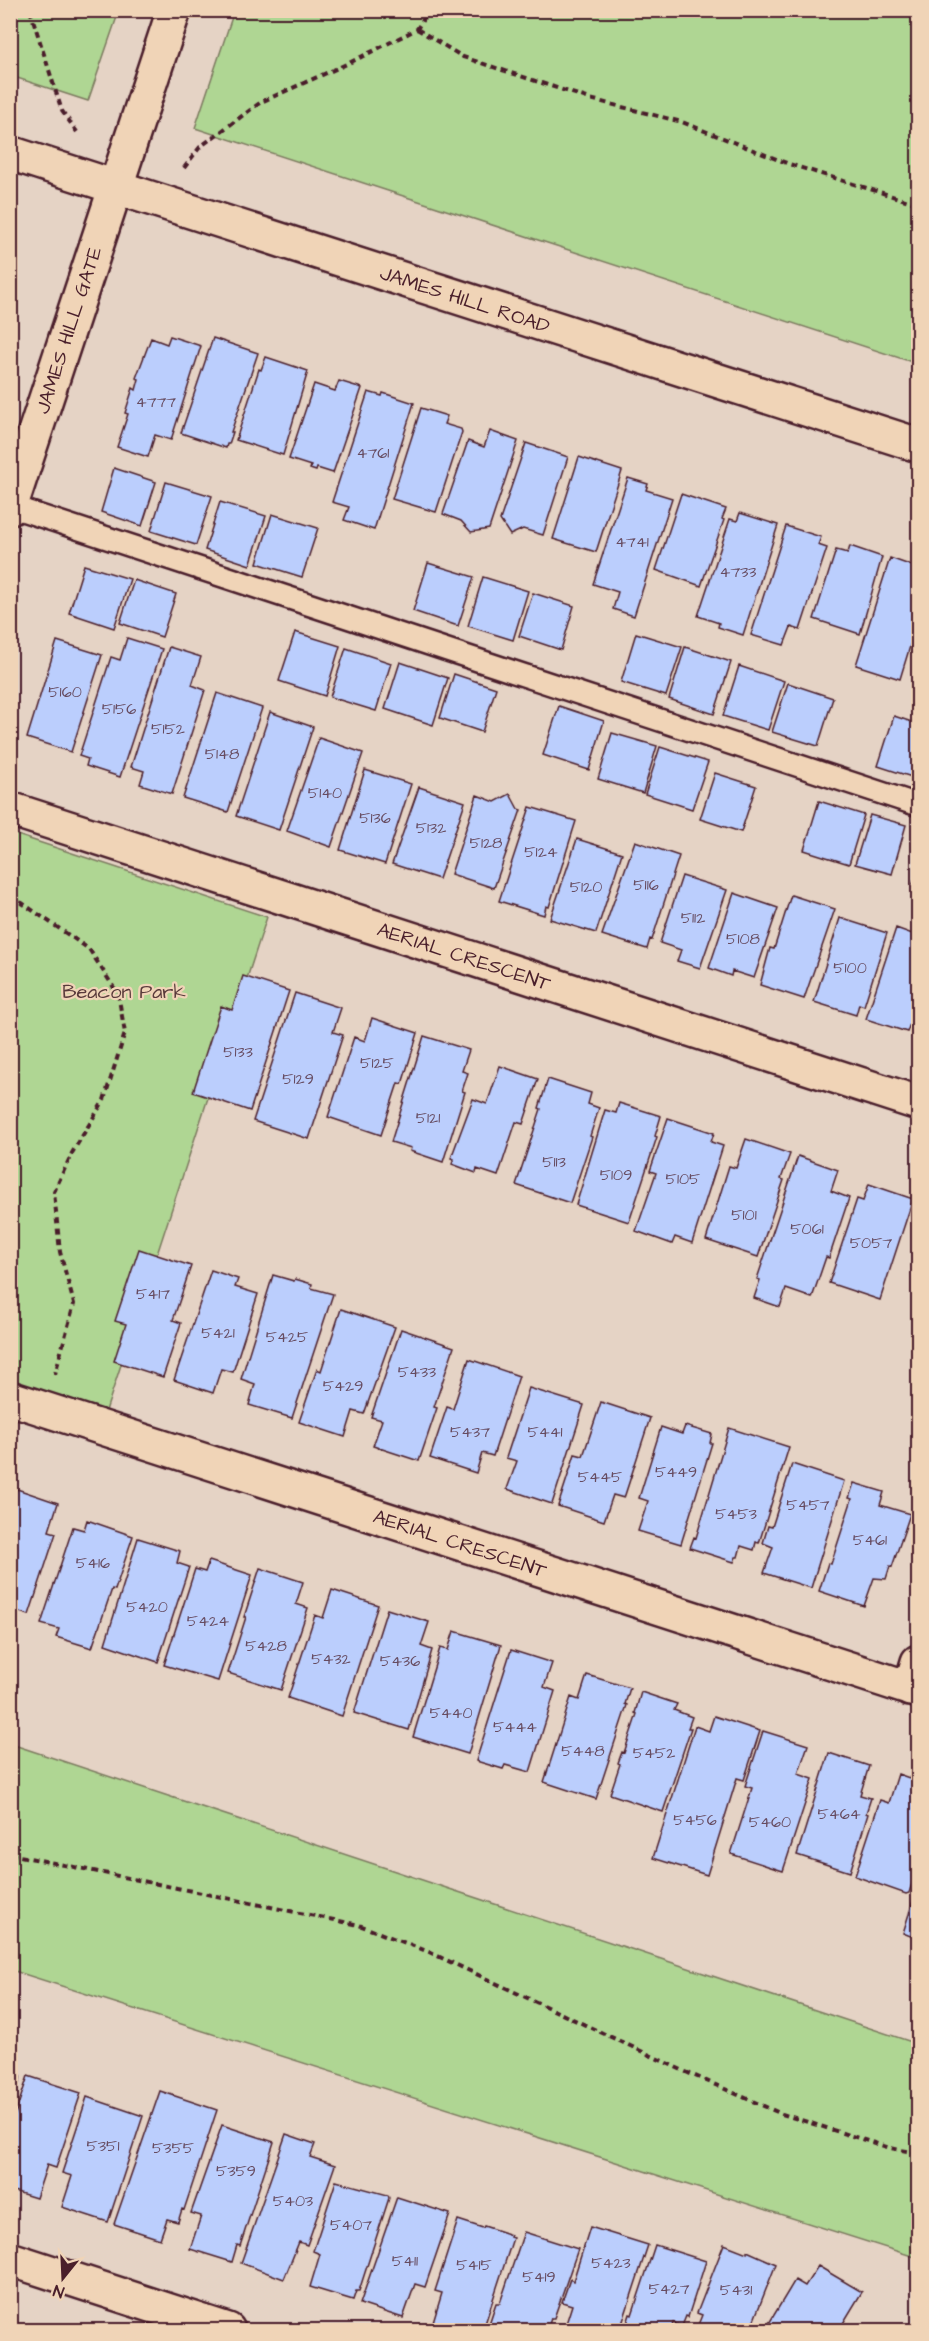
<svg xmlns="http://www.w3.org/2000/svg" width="929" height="2341" viewBox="0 0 929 2341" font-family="'Architects Daughter',sans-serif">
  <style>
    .green { fill: #afd693; stroke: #7c7a5f; stroke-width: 1.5 }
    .building { fill: #bbcefd; stroke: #4a1f2b; stroke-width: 1.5 }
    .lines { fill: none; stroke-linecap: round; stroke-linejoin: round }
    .service-casing { stroke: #4a1f2b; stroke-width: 26 }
    .minor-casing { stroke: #4a1f2b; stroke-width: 38 }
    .tertiary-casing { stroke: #4a1f2b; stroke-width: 38 }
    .path { stroke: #4a1f2b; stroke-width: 4; stroke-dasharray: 6 4.5; stroke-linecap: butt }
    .service { stroke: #f0d4b7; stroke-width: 21 }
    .minor { stroke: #f0d4b7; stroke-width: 33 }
    .tertiary { stroke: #f0d4b7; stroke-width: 33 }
    .labels { text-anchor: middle; stroke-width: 4.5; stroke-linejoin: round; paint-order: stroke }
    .number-label { font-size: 16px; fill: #664b60 }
    .street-label { font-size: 20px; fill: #4a1f2b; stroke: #f0d4b7 }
    .park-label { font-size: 20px; fill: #593a3b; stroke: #f0d4b7 }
  </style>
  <rect width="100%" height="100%" fill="#e5d3c5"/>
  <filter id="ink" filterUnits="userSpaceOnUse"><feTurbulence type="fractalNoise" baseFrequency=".0167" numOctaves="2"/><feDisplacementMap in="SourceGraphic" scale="12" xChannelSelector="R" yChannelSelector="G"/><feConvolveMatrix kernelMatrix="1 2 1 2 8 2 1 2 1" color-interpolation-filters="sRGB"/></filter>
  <g filter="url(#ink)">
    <path class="green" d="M11 10 119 11 88 101 11 76Z
      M234 11H918V364L195 128Z
      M11 833 267 917 102 1423 11 1393Z
      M11 1744 918 2044V2258L11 1970Z"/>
    <path class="building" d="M170 336 201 346 171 440 155 435 148 457 117 447 128 414 125 413 133 388 136 390 139 379 136 378 151 338 167 344Z
      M213 338 258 353 231 432H233L229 444H227L226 448 181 433Z
      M266 357 308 371 283 455 236 440 259 369 261 370Z
      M339 381 362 388 333 473 317 468 316 471 310 469 311 466 289 459 314 384 335 391Z
      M368 392 382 396 383 393 414 403 374 530 344 520 349 507 332 502Z
      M421 408 447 416 444 424 461 429 462 432 436 512 392 499Z
      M490 431 518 441 489 529 471 532 461 521 443 514 468 441 484 447Z
      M526 443 568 457 543 535 523 529 510 535 500 520Z
      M579 457 622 471 596 552 553 539Z
      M114 468 156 482 142 526 101 512Z
      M628 478 648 484 646 490 672 498 634 616 613 609 618 592 593 584Z
      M166 482 212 496 196 545 151 531Z
      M681 494 726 509 722 519 724 520 701 586 656 570Z
      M220 502 266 516 250 565 205 550Z
      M740 513 778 525 743 635 718 627 719 623 698 616 730 519 737 521Z
      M272 514 318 528 302 577 257 563Z
      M786 526 821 537 818 545 827 548 800 630 791 627 784 645 751 635Z
      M850 546 882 557 860 634 814 619 836 550 848 553Z
      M890 558 918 568V620L900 679 856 665Z
      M428 563 474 577 458 626 413 611Z
      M84 565 130 579 114 628 69 613Z
      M483 577 528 591 513 640 468 626Z
      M134 580 176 594 162 637 120 623Z
      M533 593 574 606 561 650 519 636Z
      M295 632 340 646 325 696 279 681Z
      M636 633 682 647 666 696 621 682Z
      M127 638 162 649 120 777 86 766 88 759 79 756 111 657 120 660Z
      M57 641 102 655 71 752 27 738Z
      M169 647 201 657 192 685 205 690 172 794 140 784 144 771 131 767Z
      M685 647 731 662 714 714 669 699Z
      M346 648 391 663 376 711 330 697Z
      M400 662 448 678 433 725 385 709Z
      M739 666 784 681 768 730 723 716Z
      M454 674 496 688 482 732 440 718Z
      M788 683 833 698 818 746 772 732Z
      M217 693 262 708 228 812 183 798Z
      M559 706 604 721 589 770 543 755Z
      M270 712 313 727 279 830 236 816Z
      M894 716 918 724V779L878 766Z
      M612 733 657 746 643 793 598 779Z
      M319 738 363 753 331 847 287 831Z
      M660 747 708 762 692 809 645 794Z
      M365 770 411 784 385 864 340 850Z
      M715 773 756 786 741 832 700 819Z
      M419 787 465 802 439 879 392 864Z
      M510 794 518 809 521 810 494 888 451 874 477 795 495 802Z
      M819 801 864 815 849 864 804 850Z
      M530 807 576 821 549 907 546 906 544 915 499 901Z
      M870 815 906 825 892 874 855 864Z
      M577 839 622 853 596 933 550 919Z
      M635 841 679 856 652 940 650 939 647 949 602 935Z
      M918 869V886L913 884Z
      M682 876 727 890 700 968 677 961 681 950 660 943Z
      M734 893 778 908 754 978 732 971 731 976 709 968Z
      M791 895 835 909 804 999 760 985 770 948 774 949Z
      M840 918 887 933 864 1006 859 1004 856 1015 814 1002Z
      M896 928 918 936V1012L915 1022 911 1021 907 1032 866 1019Z
      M243 976 289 991 250 1111 193 1092 221 1006 232 1010Z
      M295 993 341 1008 333 1032 343 1035 309 1139 253 1121Z
      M372 1018 418 1033 402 1084 398 1083 381 1135 328 1117 354 1037 365 1041Z
      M424 1036 469 1050 462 1071 468 1073 462 1091 465 1092 443 1162 410 1151 411 1148 391 1142Z
      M500 1066 538 1079 523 1124 516 1122 498 1176 477 1169 476 1173 452 1164 454 1159 451 1158 473 1099 487 1104Z
      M548 1079 591 1093 588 1104 599 1108 590 1136 592 1137 570 1203 516 1185 541 1109 539 1108Z
      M619 1103 661 1116 655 1136 657 1137 629 1222 576 1205 605 1110 616 1113Z
      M668 1118 714 1133 711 1142 723 1146 692 1243 675 1237 672 1244 636 1231 656 1173 650 1171Z
      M746 1139 790 1154 781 1179 784 1180 758 1257 706 1240 729 1166 736 1168Z
      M798 1156 838 1170 831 1191 849 1198 829 1258 826 1257 812 1298 786 1289 780 1307 754 1298 760 1280 757 1279Z
      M869 1184 913 1199 880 1300 829 1283 857 1199 863 1201Z
      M139 1249 191 1266 173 1320 181 1323 163 1377 114 1361 126 1324 115 1321Z
      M211 1270 238 1279 235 1287 258 1294 233 1372 221 1369 213 1393 174 1380Z
      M273 1275 294 1281 295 1279 312 1284 311 1288 333 1294 292 1418 249 1405 255 1384 241 1379Z
      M341 1309 395 1327 364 1414 353 1411 345 1437 299 1422 317 1369 321 1371Z
      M401 1329 454 1347 434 1407 437 1408 419 1461 373 1446 382 1420 371 1417Z
      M469 1359 519 1376 493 1456 482 1453 476 1473 430 1458 447 1407 453 1409Z
      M529 1388 584 1405 552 1504 507 1489 517 1461 506 1458Z
      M601 1402 650 1418 624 1498 613 1495 604 1521 558 1506 575 1454 583 1456Z
      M685 1426 712 1434 710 1443H712L681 1544 638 1531 648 1501 639 1498 661 1427 682 1434Z
      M729 1428 789 1447 759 1543 756 1542 754 1550 741 1546 738 1557H736L734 1562 690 1548 694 1537 696 1538Z
      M792 1464 844 1481 811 1588 764 1573 773 1547 763 1543 768 1526 772 1527Z
      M854 1483 884 1492 880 1505 910 1514 892 1567 890 1566 886 1579 874 1578 864 1606 819 1591 828 1563 831 1564 852 1499 849 1498Z
      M17 1489 58 1503 49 1531 56 1533 29 1615 10 1609V1508Z
      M87 1520 133 1536 115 1590 112 1589 92 1648 56 1637 59 1629 41 1624 73 1527 84 1530Z
      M138 1538 180 1551 177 1563 189 1567 158 1662 105 1644Z
      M209 1561 252 1575 218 1681 164 1665 195 1569 205 1572Z
      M260 1568 303 1582 296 1604 308 1608 281 1690 228 1673 246 1617H244Z
      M332 1590 378 1605 342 1716 288 1698 315 1615 323 1618Z
      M387 1609 429 1622 421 1646 432 1650 409 1730 354 1713Z
      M454 1631 501 1645 468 1754 413 1737 440 1648 448 1650Z
      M511 1650 552 1663 544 1687 555 1691 530 1772 505 1765 503 1769 476 1761Z
      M587 1675 630 1688 625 1704 627 1705 596 1799 544 1782 571 1697 579 1700Z
      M641 1692 677 1704 674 1710 692 1717 688 1728H691L663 1812 610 1794 620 1764 618 1763 622 1752 624 1753 637 1714 635 1713Z
      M714 1716 760 1731 744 1780 737 1778 707 1875 653 1858 695 1726 709 1731Z
      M763 1731 808 1745 798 1774 813 1779 783 1871 731 1854 752 1788 745 1786Z
      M829 1753 869 1766 860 1795 871 1798 866 1813 868 1814 850 1872 797 1855Z
      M898 1774 918 1781V1865L909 1893 906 1894 855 1876 880 1800 889 1803Z
      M918 1885V1939L903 1933Z
      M10 2073 20 2076V2079L10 2109Z
      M28 2076 81 2093 56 2168 47 2165 36 2198 10 2190V2129Z
      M160 2091 217 2110 184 2210 182 2209 178 2222 167 2219 160 2239 114 2224Z
      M87 2097 143 2116 108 2222 62 2207 72 2176 62 2173Z
      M222 2125 274 2142 240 2246 237 2245 232 2262 190 2249 201 2216 191 2213Z
      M286 2134 315 2144 310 2157 335 2165 307 2245 299 2242 284 2279 241 2263Z
      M336 2181 388 2195 389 2198 359 2291H356L353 2300 310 2287 320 2254 313 2251Z
      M397 2197 450 2214 425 2287 415 2284 403 2318 360 2304Z
      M458 2220 483 2228 484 2226 511 2235 510 2237 513 2238 483 2330H445L432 2326 442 2293 435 2291Z
      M590 2227 648 2245 622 2324 618 2323 616 2330H564L572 2305 562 2302 570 2279 573 2281Z
      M524 2232 578 2249 554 2318H551L548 2328 542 2326 540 2330H487L496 2303H500Z
      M724 2244 747 2253V2251L776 2264 750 2330H696L702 2315 697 2313Z
      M655 2245 706 2261 688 2317 686 2316 682 2326 673 2323 671 2330H625L630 2314 632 2315Z
      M818 2266 862 2292 839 2330H765L795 2280 805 2286Z"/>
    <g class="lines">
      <g class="service-casing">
        <path id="service" d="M10 506 918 805"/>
      </g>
      <g class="minor-casing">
        <path id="minor" d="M10 508 174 10
          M10 809 918 1103
          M10 1398 918 1691
          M910 1689 918 1662
          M10 2259 228 2330"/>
      </g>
      <g class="tertiary-casing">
        <path id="tertiary" d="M10 153 918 445"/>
      </g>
      <path class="path" d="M30 10 62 111 77 132
        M417 29 463 57 590 99 682 122 789 164 918 204
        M184 168 200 147 261 102 349 63 417 29 429 10
        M10 899 22 903 89 949 118 994 125 1033 104 1100 72 1153 54 1192 60 1252 74 1304 55 1374
        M10 1854 359 1925 429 1952 686 2072 782 2114 890 2148 918 2153"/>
      <use href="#service" class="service"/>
      <use href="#minor" class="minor"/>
      <use href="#tertiary" class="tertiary"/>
    </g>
  </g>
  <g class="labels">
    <g class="number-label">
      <text x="156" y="407">4777</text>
      <text x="373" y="458">4761</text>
      <text x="632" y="547">4741</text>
      <text x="738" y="577">4733</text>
      <text x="65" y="697">5160</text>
      <text x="119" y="714">5156</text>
      <text x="168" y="734">5152</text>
      <text x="222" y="759">5148</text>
      <text x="325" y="798">5140</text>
      <text x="375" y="823">5136</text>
      <text x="431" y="833">5132</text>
      <text x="486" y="848">5128</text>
      <text x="541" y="857">5124</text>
      <text x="646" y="890">5116</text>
      <text x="586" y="892">5120</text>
      <text x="693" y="923">5112</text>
      <text x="743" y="944">5108</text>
      <text x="850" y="973">5100</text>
      <text x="238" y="1057">5133</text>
      <text x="377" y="1068">5125</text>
      <text x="298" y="1084">5129</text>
      <text x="428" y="1123">5121</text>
      <text x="554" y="1167">5113</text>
      <text x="616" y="1180">5109</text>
      <text x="683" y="1184">5105</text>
      <text x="744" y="1220">5101</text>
      <text x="807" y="1234">5061</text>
      <text x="871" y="1248">5057</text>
      <text x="153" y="1299">5417</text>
      <text x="218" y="1338">5421</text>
      <text x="287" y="1342">5425</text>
      <text x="417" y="1377">5433</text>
      <text x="343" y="1391">5429</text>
      <text x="470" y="1437">5437</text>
      <text x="545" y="1437">5441</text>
      <text x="676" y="1477">5449</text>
      <text x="600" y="1482">5445</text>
      <text x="808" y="1510">5457</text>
      <text x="736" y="1519">5453</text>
      <text x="870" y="1545">5461</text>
      <text x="93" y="1568">5416</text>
      <text x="147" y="1612">5420</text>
      <text x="208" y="1626">5424</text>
      <text x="266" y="1651">5428</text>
      <text x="331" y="1664">5432</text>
      <text x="400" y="1666">5436</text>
      <text x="451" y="1718">5440</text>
      <text x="515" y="1732">5444</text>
      <text x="583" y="1756">5448</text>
      <text x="654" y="1758">5452</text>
      <text x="839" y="1819">5464</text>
      <text x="695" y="1825">5456</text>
      <text x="770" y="1827">5460</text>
      <text x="103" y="2151">5351</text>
      <text x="173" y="2153">5355</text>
      <text x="236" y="2176">5359</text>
      <text x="293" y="2206">5403</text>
      <text x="351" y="2230">5407</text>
      <text x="405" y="2266">5411</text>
      <text x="611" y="2268">5423</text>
      <text x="474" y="2270">5415</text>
      <text x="539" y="2282">5419</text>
      <text x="669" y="2294">5427</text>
      <text x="736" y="2295">5431</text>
    </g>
    <g class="street-label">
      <text transform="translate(465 299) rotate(18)" y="7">JAMES HILL ROAD</text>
      <text transform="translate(68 330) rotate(-72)" y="7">JAMES HILL GATE</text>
      <text transform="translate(464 956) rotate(18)" y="7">AERIAL CRESCENT</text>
      <text transform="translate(460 1543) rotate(18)" y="7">AERIAL CRESCENT</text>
    </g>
    <g class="park-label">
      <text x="124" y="998">Beacon Park</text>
    </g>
  </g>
  <rect width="929" height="2341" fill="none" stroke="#f0d4b7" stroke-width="36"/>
  <rect x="18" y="18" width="893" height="2305" fill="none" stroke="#4a1f2b" stroke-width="2" filter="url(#ink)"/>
  <g transform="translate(63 2278) rotate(198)" stroke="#f0d4b7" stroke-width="4.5" paint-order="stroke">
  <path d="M0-4.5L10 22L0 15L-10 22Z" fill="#4a1f2b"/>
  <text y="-9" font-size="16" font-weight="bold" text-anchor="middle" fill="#4a1f2b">N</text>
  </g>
</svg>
